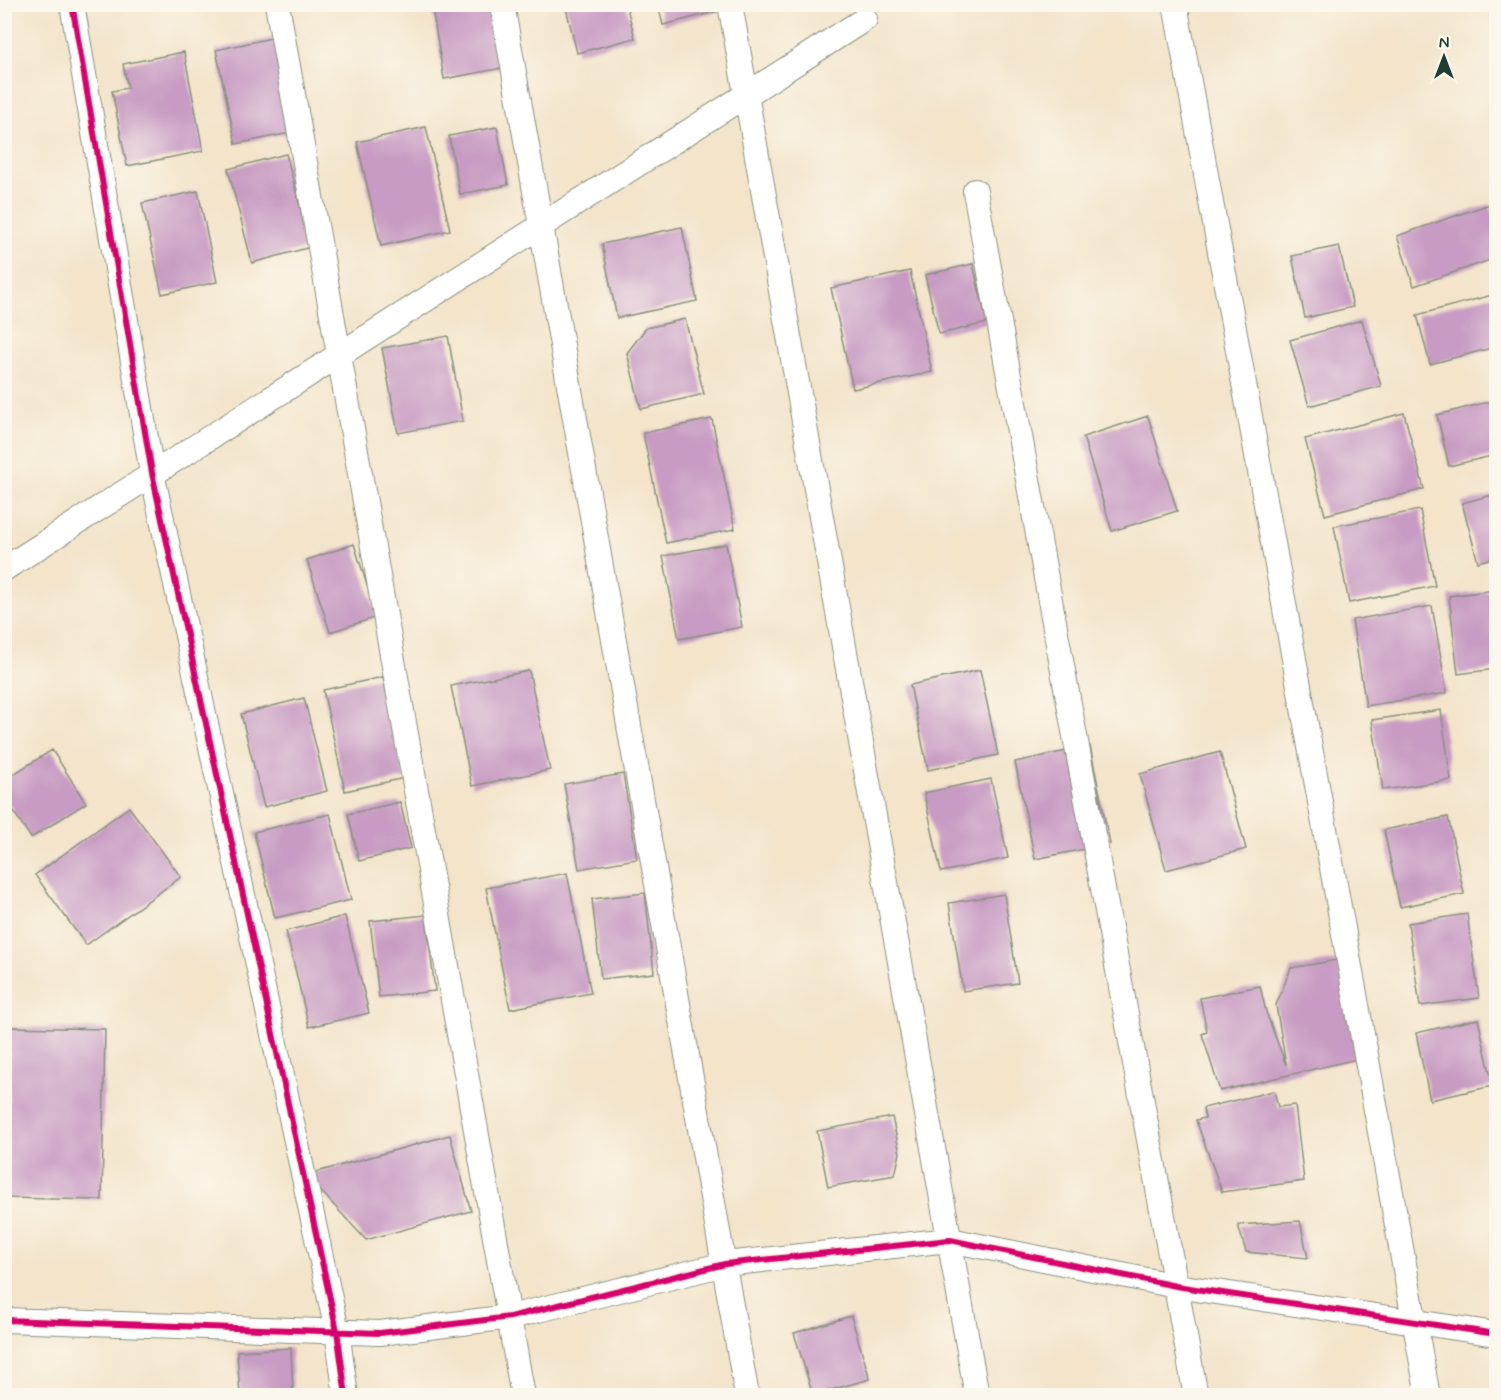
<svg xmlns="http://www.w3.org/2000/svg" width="1501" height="1400" viewBox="0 0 1501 1400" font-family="Mynerve,sans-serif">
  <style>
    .building { fill: #c79bc3 }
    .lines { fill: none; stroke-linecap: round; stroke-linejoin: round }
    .minor-casing { stroke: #89907f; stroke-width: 26 }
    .minor { stroke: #fff; stroke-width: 24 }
    .cycleway-casing { stroke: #fbf7ec; stroke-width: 10 }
    .cycleway { stroke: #d6006c; stroke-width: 6 }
  </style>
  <rect width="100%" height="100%" fill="#fbf7ec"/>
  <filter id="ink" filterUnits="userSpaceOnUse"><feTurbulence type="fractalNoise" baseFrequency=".0167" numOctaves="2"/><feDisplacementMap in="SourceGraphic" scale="12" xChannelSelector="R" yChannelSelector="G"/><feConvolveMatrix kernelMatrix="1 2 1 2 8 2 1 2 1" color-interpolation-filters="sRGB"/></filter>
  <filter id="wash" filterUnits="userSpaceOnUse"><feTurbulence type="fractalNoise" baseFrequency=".008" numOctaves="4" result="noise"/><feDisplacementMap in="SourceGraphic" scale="24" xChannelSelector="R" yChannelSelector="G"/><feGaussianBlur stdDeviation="1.35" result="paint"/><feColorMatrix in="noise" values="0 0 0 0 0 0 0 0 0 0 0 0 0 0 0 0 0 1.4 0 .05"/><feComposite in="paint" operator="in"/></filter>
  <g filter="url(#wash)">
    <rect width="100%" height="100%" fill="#f3e4ca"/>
    <g id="blocks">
      <path class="building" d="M452 4H492L503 68 444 79 432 8Z
        M565 4H626L635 38 577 53Z
        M658 4H718L719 11 663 25Z
        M290 34 310 129 236 144 216 50Z
        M184 52 203 151 127 166 112 91 128 88 123 64Z
        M426 127 450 230 381 246 357 142Z
        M497 127 508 185 460 194 449 136Z
        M286 154 311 247 252 263 228 169Z
        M198 191 217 282 162 294 142 203Z
        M1490 204 1496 222V258L1414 286 1397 236Z
        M682 227 697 301 617 318 602 244Z
        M1339 246 1353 307 1305 318 1292 256Z
        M973 264 987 323 939 334 925 275Z
        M910 271 932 372 853 389 831 288Z
        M1496 294V347L1430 364 1417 315Z
        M685 319 704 394 641 409 627 353 646 328Z
        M1362 320 1381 386 1309 406 1290 340Z
        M448 336 463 421 398 433 382 348Z
        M1496 400V455L1449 466 1437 415Z
        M1404 413 1424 489 1325 515 1305 439Z
        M1148 416 1177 511 1112 531 1083 437Z
        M712 419 735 529 666 543 643 433Z
        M1496 494V557L1478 562 1462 503Z
        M1420 510 1435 586 1349 603 1334 526Z
        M354 544 377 617 330 632 307 560Z
        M726 544 742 627 679 639 663 556Z
        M1496 590V669L1458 674 1449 596Z
        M1432 606 1447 693 1366 706 1352 620Z
        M980 670 998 755 928 770 910 685Z
        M529 671 550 770 472 786 451 686Z
        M383 677 405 778 345 791 323 690Z
        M304 698 327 791 264 807 241 714Z
        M1441 710 1451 780 1383 790 1372 720Z
        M1090 746 1110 844 1035 859 1015 762Z
        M52 750 86 803 31 838 4 797V780Z
        M1220 752 1246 849 1166 870 1140 774Z
        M623 774 637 859 579 869 564 784Z
        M991 779 1008 858 941 872 924 793Z
        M400 802 411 848 359 861 348 814Z
        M129 807 181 877 86 945 35 875Z
        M330 814 351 900 275 918 254 832Z
        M1448 817 1464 894 1400 907 1384 830Z
        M567 873 591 993 510 1009 486 888Z
        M645 893 654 973 601 979 592 899Z
        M1004 894 1018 983 963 991 949 903Z
        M1467 914 1479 998 1420 1006 1408 923Z
        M426 915 435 991 379 997 370 921Z
        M345 916 369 1013 309 1027 286 931Z
        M1343 959 1361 1058 1220 1091 1202 1034 1207 1032 1200 998 1260 986 1266 1012 1286 1065 1276 1005 1291 968Z
        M1478 1019 1493 1086 1430 1100 1416 1033Z
        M10 1027 105 1029 102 1200 7 1198Z
        M1274 1091 1278 1107 1295 1105 1304 1181 1222 1192 1196 1120 1205 1118 1203 1108Z
        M892 1117 900 1153 895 1175 828 1187 817 1131Z
        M450 1135 471 1211 366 1240 306 1175Z
        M1300 1221 1308 1258 1246 1252 1238 1225Z
        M851 1316 870 1379 813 1395 794 1333Z
        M291 1348 293 1395H240L237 1351Z"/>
    </g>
  </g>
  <g filter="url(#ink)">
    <use href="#blocks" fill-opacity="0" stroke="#89907f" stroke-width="1.5"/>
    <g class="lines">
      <g class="minor-casing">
        <path id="minor" d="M72 4 152 473 337 1331 346 1396
          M277 4 523 1396
          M502 4 747 1396
          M730 4 977 1396
          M1175 4 1428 1396
          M975 191 1196 1396
          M4 569 865 19
          M4 1320 380 1333 510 1317 725 1264 950 1240 1176 1286 1496 1334"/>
      </g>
      <use href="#minor" class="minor"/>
      <g class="cycleway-casing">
        <path id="cycleway" d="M72 4 152 473 337 1331 346 1396
          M4 1320 380 1333 510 1317 725 1264 950 1240 1176 1286 1496 1334"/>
      </g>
      <use href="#cycleway" class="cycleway"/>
    </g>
  </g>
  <rect width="1501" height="1400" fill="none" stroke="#fbf7ec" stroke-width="24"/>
  <g transform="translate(1444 57)" stroke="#fbf7ec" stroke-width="4.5" paint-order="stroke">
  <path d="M0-4.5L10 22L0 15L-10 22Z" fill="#1f3d34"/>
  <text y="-9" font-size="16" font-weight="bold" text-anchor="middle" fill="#1f3d34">N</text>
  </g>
</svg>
